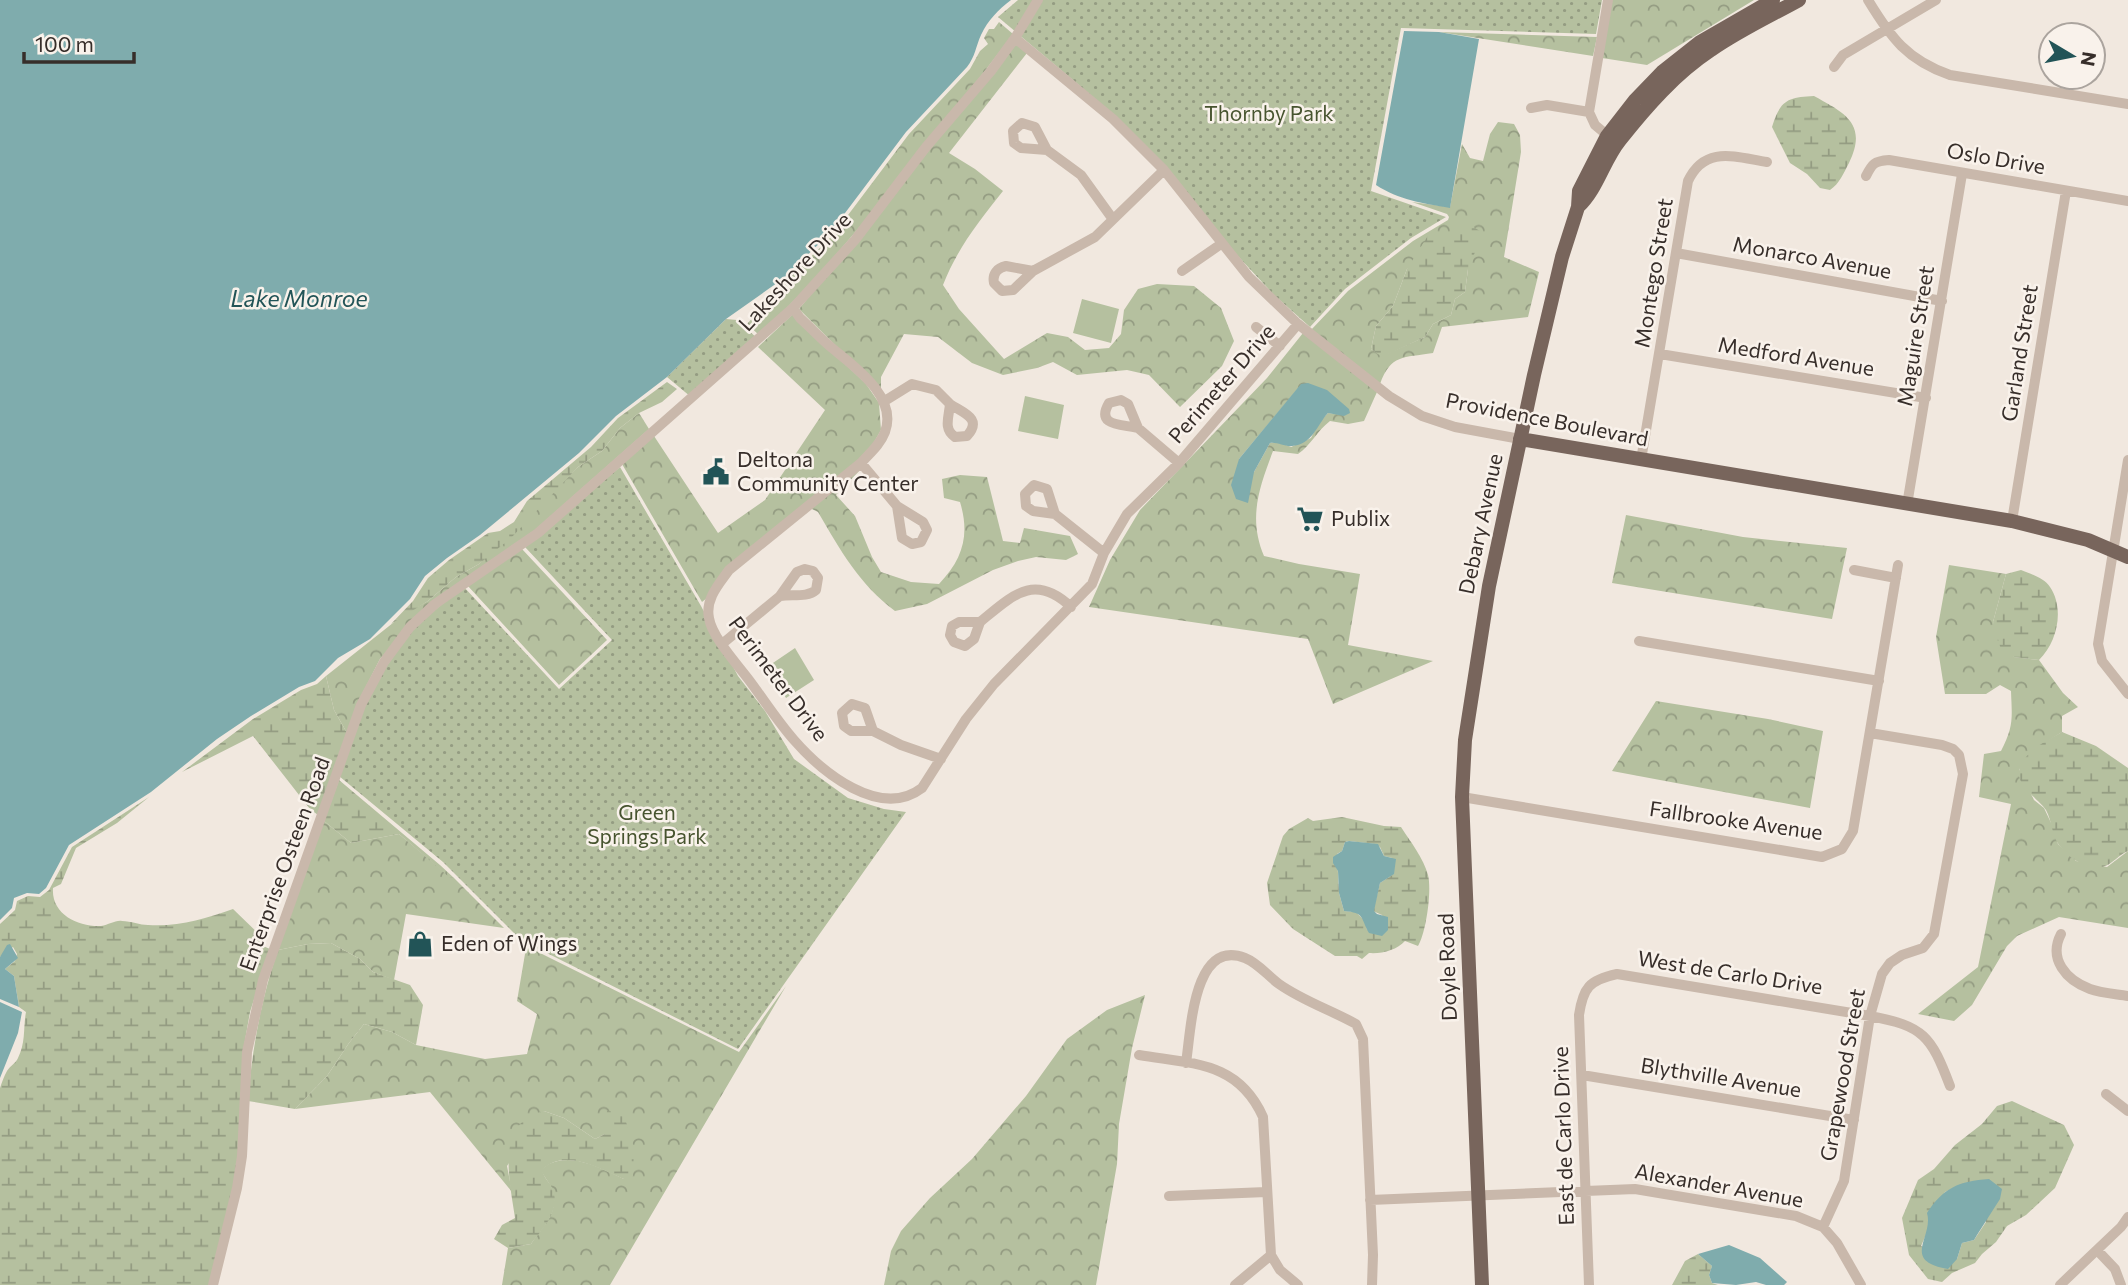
<svg xmlns="http://www.w3.org/2000/svg" width="2128" height="1285" viewBox="0 0 2128 1285" font-family="Commissioner,sans-serif">
  <style>
    .grass { fill: url(#grass-dots) }
    .forest { fill: url(#forest-crowns); fill-rule: evenodd }
    .wetland { fill: url(#wetland-marsh); fill-rule: evenodd }
    .pitch { fill: #b5c09f }
    .water { fill: #7facad }
    .lines { fill: none; stroke-linecap: round; stroke-linejoin: round }
    .minor { stroke: #c9b8ab; stroke-width: 10 }
    .major { stroke: #78655c; stroke-width: 14 }
    .labels { text-anchor: middle; stroke-width: 5; stroke-linejoin: round; paint-order: stroke }
    .park-label { font-size: 21px; fill: #47542f; stroke: #f9f2eb }
    .street-label { font-size: 21px; fill: #372e2a; stroke: #f9f2eb }
    .poi-label { font-size: 21px; fill: #372e2a; stroke: #f9f2eb; text-anchor: start }
    .water-label { font-size: 23px; font-style: italic; fill: #225457; stroke: #f9f2eb }
  </style>
  <defs>
    <pattern id="grass-dots" width="8" height="8" patternUnits="userSpaceOnUse" patternTransform="scale(1.75)"><rect width="8" height="8" fill="#b5c09f"/><path d="M2 2h.1M6 6h.1" fill="none" stroke="#949c82" stroke-width="1.8" stroke-linecap="round"/></pattern>
    <pattern id="forest-crowns" width="20" height="18" patternUnits="userSpaceOnUse" patternTransform="scale(1.75)"><rect width="20" height="18" fill="#b5c09f"/><path d="M2 6a3 3 0 1 1 6 0M12 15a3 3 0 1 1 6 0" fill="none" stroke="#949c82"/></pattern>
    <pattern id="wetland-marsh" width="20" height="14" patternUnits="userSpaceOnUse" patternTransform="scale(1.75)"><rect width="20" height="14" fill="#b5c09f"/><path d="M1 5h8M5 5V1M11 12h8M15 12V8" fill="none" stroke="#949c82"/></pattern>
  </defs>
  <rect width="100%" height="100%" fill="#f1e8df"/>
  <path class="grass" d="M1018 0H1602L1596 34 1401 28 1371 191 1446 217 1411 238 1345 289 1310 327 1274 295 1080 86 998 17Z
    M726 319 737 320 758 339 691 397 667 377Z
    M620 467 701 606 738 676 765 711 794 759 848 798 884 809 906 812 738 1049 521 940 443 862 339 776 373 685 413 629 463 586 559 689 612 640 525 547Z"/>
  <path class="forest" d="M1612 0H1754L1647 65 1602 58Z
    M999 22 1013 34C979 80 943 123 908 168 861 226 814 284 759 335L747 324 756 314 766 296 787 280 833 235 909 134 970 69 980 51 988 44 984 38 989 29H994Z
    M1439 32 1597 37 1593 56Z
    M1016 44 1027 53 949 153 975 169 1003 191C979 221 957 249 943 285L959 309 1004 359 1047 333 1068 337 1085 350 1109 348 1121 334 1124 310 1138 289 1157 284 1194 286 1221 308 1234 341 1222 366 1180 407 1149 375 1127 370 1077 375 1053 362 1037 368 1003 375 972 363 938 337 904 334 881 377V391L799 309Z
    M1498 122 1514 124 1520 135 1521 152 1504 257 1539 272 1528 317 1442 327 1433 353C1403 358 1391 354 1380 384L1311 330 1348 291 1413 241 1448 220 1449 217 1447 214 1412 202 1450 207 1462 144 1470 158 1483 161 1490 134ZM1452 239 1468 269 1465 292 1455 299 1451 315 1433 324 1425 337 1382 356 1371 349 1376 326 1393 306 1407 269Z
    M793 314 866 384 879 403 881 430 873 444 858 460 729 565 707 598 702 602 622 464 654 436 718 533 765 500 825 410 758 347Z
    M1303 333 1377 392 1364 421 1348 424 1330 421C1317 431 1311 445 1298 454L1273 451C1259 488 1248 518 1264 556L1299 564 1360 574 1348 645 1433 661 1333 704 1308 639 1089 607 1110 560 1140 510 1267 378ZM1301 385 1344 415 1328 413 1318 424 1311 438 1291 447 1278 442 1270 443 1254 472 1239 459Z
    M639 413 649 429 535 530 432 601 380 659 357 704 347 733 334 710 326 676 403 615 428 601 456 577 479 564 578 467 602 451 620 428Z
    M861 469 836 495 855 516 872 557 881 572 911 582 939 584C963 559 970 535 960 502L944 498 942 479 960 475 987 477 1003 541 1020 543 1024 528 1070 536 1078 554 1066 560 1036 557 1018 561 993 570 927 604 895 611C860 585 840 550 818 512L810 508Z
    M1626 515 1743 537 1847 548 1832 619 1612 583Z
    M522 549 607 640 559 685 467 585Z
    M1949 565 2006 574 1993 622 2014 657 2039 660 2063 693 2078 707 2062 716V732C2042 745 2032 749 2019 770L2034 800 2044 808 2053 827 2058 844 2076 861 2107 867 2128 851V928L2059 917 2017 936 2007 946 1972 1005 1954 1021 1918 1014 1978 967 2011 804 1979 797 1984 754 2001 751C2014 726 2012 718 2011 691L2000 685 1986 694H1945L1936 637Z
    M1656 701 1768 719 1823 731 1810 808 1612 771Z
    M324 821 351 843 399 834 449 876 454 878 504 928 406 914 394 980 373 972 360 959 331 943 308 944 278 950Z
    M520 943 739 1052 786 986 610 1285H502L508 1248 531 1244C543 1226 560 1212 552 1189 549 1182 544 1177 541 1170 565 1148 600 1168 624 1179L605 1134 595 1139 564 1118 544 1111 507 1166 512 1192 430 1092 295 1109 327 1076 349 1043 364 1024 392 1032 416 1045 485 1059 527 1054 537 1014 517 1001 525 954Z
    M1145 995 1132 1048 1119 1124 1117 1164 1096 1285H884L891 1251 901 1231 930 1198 972 1159 1026 1096 1067 1039 1107 1010Z"/>
  <path class="wetland" d="M1814 96C1845 113 1868 124 1849 163 1843 174 1840 183 1830 190L1820 188 1807 174 1790 163 1772 127C1780 101 1787 97 1814 96Z
    M1464 221 1483 233 1468 269 1465 292 1455 299 1451 315 1433 324 1425 337 1382 357 1371 349 1376 326 1393 306 1407 269 1429 234 1452 239Z
    M667 382 677 389 662 402 639 413 620 428 602 451 578 467 511 538 479 564 456 577 428 601 391 624 413 601 428 578 449 560 488 533 500 531 514 522 527 501 591 447 618 418Z
    M2021 570C2031 574 2044 578 2050 587 2065 609 2057 643 2039 660L2014 657 2002 653 1993 622 2006 574Z
    M326 676 334 710 347 733 318 815 310 809 253 736 182 772 253 719 301 690 317 684Z
    M2062 732 2096 746 2128 768V851C2116 856 2110 869 2096 867 2081 866 2068 857 2059 845 2052 836 2052 821 2046 810 2040 801 2016 785 2019 771 2023 751 2047 741 2062 732Z
    M339 780 440 865 454 878 449 877 399 834 351 843 324 821Z
    M149 797 117 823 76 848 61 884 53 888C51 914 78 927 101 926 109 925 115 920 122 921 131 921 140 925 148 925 178 927 205 919 233 909L260 935 263 946 270 949 250 1012 243 1052 238 1155 233 1187 209 1285H0V1088C2 1082 4 1076 7 1071 10 1066 16 1063 18 1058 26 1042 23 1028 26 1012L19 1007 14 976 5 969 15 961 17 954 13 947 0 957V924L15 910 17 901 28 896 40 897 49 890 72 847Z
    M1342 817 1384 826 1401 827C1410 841 1424 859 1428 875 1432 891 1426 933 1418 946L1405 941C1397 950 1382 954 1369 953L1362 959 1357 956H1335L1293 929 1270 905 1267 883 1283 836 1289 829 1308 818 1313 821ZM1349 841 1374 844 1380 847 1384 856 1392 858V875L1380 883 1373 911 1382 915 1388 930H1367L1366 922 1356 912 1344 911 1339 893 1337 854 1342 851 1345 842Z
    M331 943 360 959 373 972 410 985 423 1005 416 1045 392 1032 364 1024 349 1043 327 1076 295 1109 248 1101C252 1049 261 999 278 950L308 944Z
    M2012 1101 2064 1125 2074 1145 2055 1188 2026 1215 2007 1226 1996 1242 1982 1254 1975 1263 1952 1273 1942 1282 1928 1279 1909 1255 1902 1218 1918 1180 1934 1169 1955 1145 1982 1124 1997 1106ZM1962 1184 1986 1222 1974 1240 1962 1243 1957 1259 1921 1246 1945 1192Z
    M544 1111 564 1118 595 1139 605 1134 607 1111 623 1112 634 1148 633 1176 624 1179C600 1169 564 1147 542 1170 544 1176 546 1179 550 1184 564 1207 544 1227 531 1244L508 1248 494 1239 502 1225 515 1218C510 1181 494 1122 544 1111Z
    M1698 1254 1712 1266 1709 1275 1712 1283 1718 1285H1672L1685 1261Z"/>
  <path class="pitch" d="M1082 299 1119 309 1111 343 1073 333Z
    M1025 396 1064 405 1058 439 1018 431Z
    M795 648 814 680 786 698 767 667Z"/>
  <path class="water" d="M0 0H1011C998 10 988 20 981 35 976 46 975 57 967 67L906 132 830 233 784 278 726 319 667 377 616 416 579 453 480 535 447 558 425 576 410 599 370 639 338 658 315 681 299 687 251 716 217 739 151 792 69 845 46 888 39 894 27 893 14 898 12 908 0 920Z
    M1404 31 1439 32 1479 39 1450 208C1422 203 1399 200 1376 185Z
    M1308 383 1327 390 1349 409 1350 413 1344 416 1328 413C1317 425 1312 445 1292 446 1285 447 1278 442 1270 443L1254 472 1248 503 1236 499 1231 485 1239 459 1301 384Z
    M1349 841 1378 844 1384 856 1396 859 1394 874 1380 883 1374 911 1377 914 1388 917V930L1382 936 1369 933C1360 917 1365 913 1344 911L1339 893 1338 871 1333 863V857L1342 851 1345 842Z
    M10 944 18 958 5 969 14 976 19 1007 0 999V957L7 945Z
    M0 1002 22 1012 18 1033 0 1078Z
    M1989 1179 2002 1189 2000 1199 1977 1235 1974 1240 1962 1243 1957 1259 1948 1269C1900 1261 1934 1237 1927 1213 1943 1188 1959 1181 1989 1179Z
    M1729 1245 1760 1258 1787 1282 1784 1285H1766L1756 1282 1736 1285 1712 1283 1709 1275 1712 1266 1698 1254Z"/>
  <g class="lines">
    <path class="minor" d="M1608 0 1589 112 1595 125 1613 140
      M1868 0C1891 38 1907 60 1950 75L2128 104
      M1015 38 1113 119 1164 170 1249 277 1298 324 1389 396 1422 416 1455 427 1520 439
      M1834 67 1843 55 1936 0
      M1531 108 1547 105 1589 112
      M1022 123 1035 127 1047 150 1021 148 1014 143 1013 131Z
      M1047 150 1081 175 1112 218
      M1866 176C1872 164 1874 161 1889 160L2128 201
      M1676 253 1942 301
      M1006 266 1033 271 1013 290 1002 291 994 283C992 274 997 268 1006 266Z
      M1033 271 1095 237 1164 170
      M1182 271 1221 244
      M793 308 800 318C811 328 821 339 832 348 855 367 898 397 885 432 880 445 870 453 861 463L729 570C719 584 705 599 709 618 712 637 737 664 749 680 764 700 778 722 794 740 822 772 880 820 922 788L966 719 994 684 1092 584 1104 553 1127 514 1179 463 1298 324
      M1256 327 1280 346
      M1660 354 1926 398
      M1121 400 1128 404 1138 428C1123 424 1095 427 1109 403Z
      M883 402 912 384 936 390 950 404
      M950 404C963 413 983 418 967 436L955 437C943 429 949 417 950 404Z
      M1138 428 1179 463
      M1641 460 1688 181C1705 145 1735 157 1767 162
      M2128 460 2098 644 2102 661 2128 694
      M861 463 897 506
      M1034 485 1047 489 1055 514 1033 511 1026 506 1025 494Z
      M1907 505 1962 174
      M897 506 923 522 927 530 921 542 912 544 902 538Z
      M1055 514 1104 553
      M2012 521 2066 191
      M805 569 813 571 818 578 816 590C807 598 792 594 780 596L797 572Z
      M1854 570 1896 578
      M959 622H980L974 639 965 646 954 642 950 635 952 626Z
      M980 622C1012 596 1034 572 1071 607
      M1639 641 1879 681
      M722 644 780 596
      M852 704 865 708 873 731H851L844 726 842 713Z
      M873 731 901 745 941 759
      M1462 797 1822 857 1842 849 1853 831 1898 565
      M2061 934C2048 959 2066 980 2090 989 2101 993 2116 994 2128 996
      M1139 1055C1192 1064 1238 1061 1263 1117L1271 1255 1280 1270 1298 1285
      M1186 1063C1191 1031 1193 938 1245 958 1258 963 1268 976 1279 984 1303 1001 1331 1010 1356 1024L1363 1039 1373 1255 1372 1285
      M1582 1075 1854 1120
      M2106 1094 2128 1111
      M1169 1196 1266 1192
      M1370 1200 1635 1189 1796 1216 1823 1227 1837 1243 1861 1285
      M1823 1227 1844 1181 1870 1016 1882 974 1890 963 1902 955 1923 948 1934 934 1963 774 1959 755 1953 749 1942 745 1870 733
      M2097 1250 2115 1269 2121 1285
      M213 1285 237 1188 242 1156 247 1052 263 980 361 705 384 662 410 627 435 604 538 533 793 308 855 240 926 147 991 71 1015 38 1038 0
      M1235 1285 1271 1255
      M1589 1285 1579 1015C1583 988 1589 980 1617 974L1870 1016C1924 1026 1931 1036 1950 1086
      M2060 1285 2121 1227 2128 1217"/>
    <path class="major" d="M1578 207C1598 188 1603 161 1620 140 1647 106 1675 74 1711 50 1738 31 1770 16 1799 0
      M1520 439 2012 521 2088 540 2128 557
      M1482 1285 1462 797 1465 740 1489 586 1534 375 1562 257 1578 207 1579 191 1607 136 1635 100 1662 72 1700 42 1773 0"/>
  </g>
  <defs>
    <g id="civic-bare" transform="scale(2.1)"><path d="M-.6-6.5H3V-4.5H.6V-3L4-1V1h2V6H-6V1h2V-1L-.6-3ZM-1.2 2.5V6h2.4V2.5Z" fill="#225457" stroke="#f9f2eb" stroke-width="2.5" paint-order="stroke"/></g>
    <g id="supermarket-bare" transform="scale(2.1)"><path d="M-6-5.5h2.5l.6 2H6L4.5 2H-2.5L-4.4-4H-6ZM-1.5 3.2a1.3 1.3 0 1 0 .1 0ZM3 3.2a1.3 1.3 0 1 0 .1 0Z" fill="#225457" stroke="#f9f2eb" stroke-width="2.5" paint-order="stroke"/></g>
    <g id="shop-bare" transform="scale(2.1)"><path d="M-5-2.5h2.3a2.7 3.5 0 0 1 5.4 0H5L5.5 6h-11ZM-1.5-2.5h3a1.5 2.3 0 0 0-3 0Z" fill="#225457" stroke="#f9f2eb" stroke-width="2.5" paint-order="stroke"/></g>
  </defs>
  <g fill-rule="evenodd">
    <use href="#civic-bare" x="716" y="472"/>
    <use href="#supermarket-bare" x="1310" y="519"/>
    <use href="#shop-bare" x="420" y="944"/>
  </g>
  <g class="labels">
    <g class="park-label">
      <text x="1269" y="121">Thornby Park</text>
      <text x="647" y="820">Green<tspan x="647" dy="24">Springs Park</tspan></text>
    </g>
    <g class="street-label">
      <text transform="translate(1996 159) rotate(10)" y="7">Oslo Drive</text>
      <text transform="translate(1812 258) rotate(10)" y="7">Monarco Avenue</text>
      <text transform="translate(795 272) rotate(-47)" y="7">Lakeshore Drive</text>
      <text transform="translate(1654 273) rotate(-81)" y="7">Montego Street</text>
      <text transform="translate(1916 336) rotate(-81)" y="7">Maguire Street</text>
      <text transform="translate(2020 353) rotate(-81)" y="7">Garland Street</text>
      <text transform="translate(1796 357) rotate(9)" y="7">Medford Avenue</text>
      <text transform="translate(1222 384) rotate(-49)" y="7">Perimeter Drive</text>
      <text transform="translate(1547 420) rotate(11)" y="7">Providence Boulevard</text>
      <text transform="translate(1481 524) rotate(-78)" y="7">Debary Avenue</text>
      <text transform="translate(778 679) rotate(53)" y="7">Perimeter Drive</text>
      <text transform="translate(1736 821) rotate(8)" y="7">Fallbrooke Avenue</text>
      <text transform="translate(285 864) rotate(-70)" y="7">Enterprise Osteen Road</text>
      <text transform="translate(1448 967) rotate(-92)" y="7">Doyle Road</text>
      <text transform="translate(1730 973) rotate(9)" y="7">West de Carlo Drive</text>
      <text transform="translate(1843 1075) rotate(-80)" y="7">Grapewood Street</text>
      <text transform="translate(1721 1078) rotate(9)" y="7">Blythville Avenue</text>
      <text transform="translate(1564 1136) rotate(-92)" y="7">East de Carlo Drive</text>
      <text transform="translate(1719 1186) rotate(10)" y="7">Alexander Avenue</text>
    </g>
    <g class="poi-label">
      <text x="737" y="467">Deltona<tspan x="737" dy="24">Community Center</tspan></text>
      <text x="1331" y="526">Publix</text>
      <text x="441" y="951">Eden of Wings</text>
    </g>
    <g class="water-label">
      <text x="299" y="307">Lake Monroe</text>
    </g>
  </g>
  <g transform="translate(2072 56) rotate(100)"><circle r="33" fill="#f9f2eb" stroke="#aba49e" stroke-width="2"/>
  <path d="M0-5L12 26L0 18L-12 26Z" fill="#225457"/>
  <text y="-10" font-size="19" font-weight="bold" text-anchor="middle" fill="#372e2a">N</text>
  </g>
  <path d="M24 52v10h110v-10" fill="none" stroke="#372e2a" stroke-width="3.5"/>
  <text x="35" y="52" font-size="21" fill="#372e2a" stroke="#f9f2eb" stroke-width="5" paint-order="stroke">100 m</text>
</svg>
